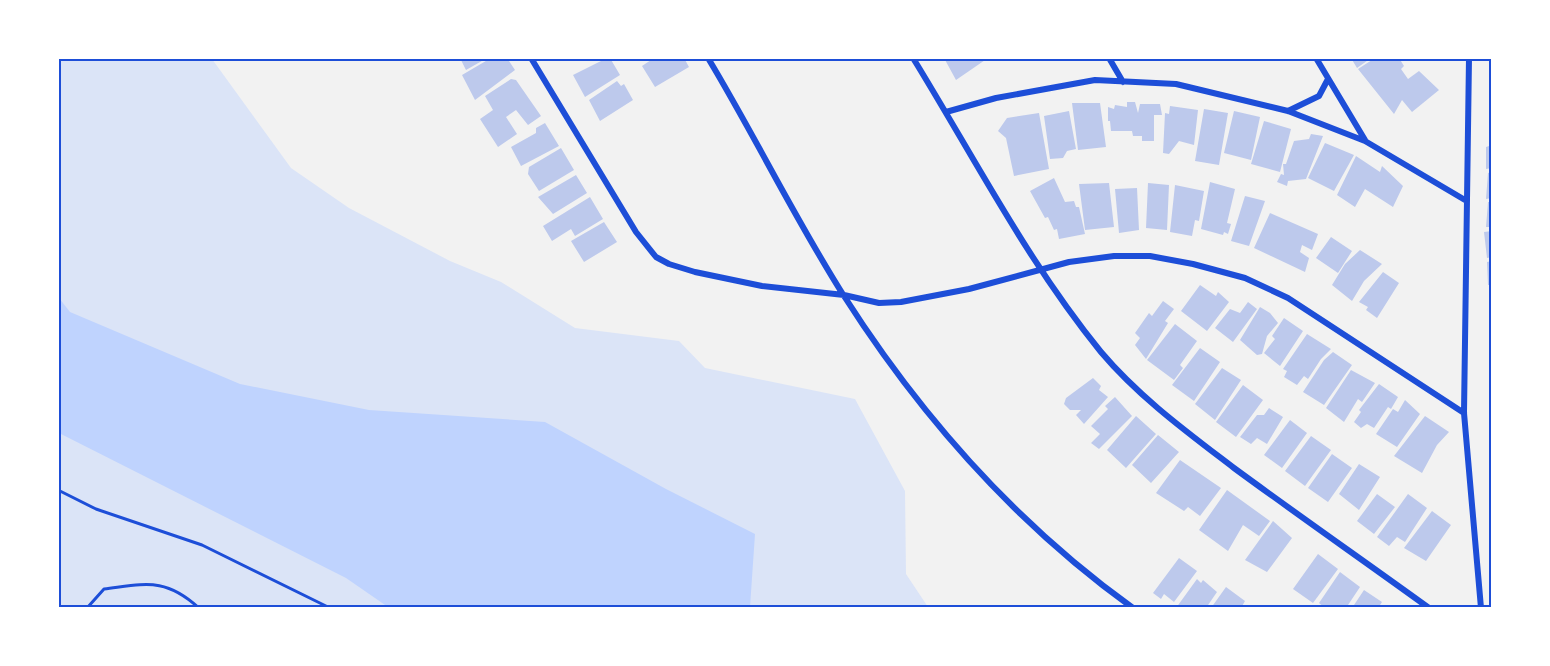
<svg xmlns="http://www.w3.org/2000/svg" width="1550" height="666" viewBox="0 0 1550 666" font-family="'Fira Sans',sans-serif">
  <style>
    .green { fill: #dbe4f7 }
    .water { fill: #bfd3fe }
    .building { fill: #bdc9ec }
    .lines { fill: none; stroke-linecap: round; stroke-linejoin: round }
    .path { stroke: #1d4ed8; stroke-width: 3 }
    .service { stroke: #1d4ed8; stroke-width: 3 }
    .minor { stroke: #1d4ed8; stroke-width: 6 }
    .neatline { fill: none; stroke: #1d4ed8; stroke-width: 2 }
  </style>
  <rect width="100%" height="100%" fill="#f2f2f2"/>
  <path class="green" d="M58 59H212L291 168 349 208 450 261 501 282 575 328 679 341 705 368 855 399 905 491 906 574 928 607H59Z"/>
  <path class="water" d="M59 298 70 312 240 384 369 410 545 422 666 489 755 534 750 607H388L346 578 59 433Z"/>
  <path class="building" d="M460 58H487L466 70Z
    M491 58H507L515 70 475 100 462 75Z
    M607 58H610L620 75 585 97 573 75Z
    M654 58H684L689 67 655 87 642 66Z
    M944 58H988L956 80Z
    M1351 58H1371L1357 68Z
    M1375 58H1399L1404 66 1401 69 1408 79 1419 71 1439 90 1412 112 1402 100 1394 114 1358 69Z
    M511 79 516 80 541 116 528 125 516 110 506 117 517 134 498 147 480 119 493 110 485 96Z
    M617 81 621 86 624 84 633 100 600 121 589 100Z
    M1127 102H1135L1138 113 1140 104H1160L1162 115H1154V141H1142V136H1133L1132 131H1111L1110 121H1108V107L1114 109 1115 105 1127 107Z
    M1072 103H1100L1106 147 1078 150Z
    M1170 106 1198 110 1194 145 1179 141 1169 154 1163 153 1165 113 1169 114Z
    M1204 109 1228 113 1219 165 1195 161Z
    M1069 111 1076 149 1067 151 1063 158 1050 159 1044 116Z
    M1234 111 1260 117 1251 160 1224 153Z
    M1039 113 1049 169 1014 176 1006 138 998 131 1007 118Z
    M1264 121 1291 129 1280 172 1251 164Z
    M545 123 559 146 521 166 511 147 536 133V128Z
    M1311 134 1323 136 1306 179 1288 181 1287 186 1277 182 1281 174 1284 175 1283 164H1286L1294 141 1309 139Z
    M1325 143 1354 155 1334 191 1308 178Z
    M1492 145V168L1486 169V147Z
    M561 148 574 170 539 191 528 174 529 167Z
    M1356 156 1380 172 1382 166 1403 186 1393 207 1365 189 1355 207 1337 195Z
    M1492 172V198L1486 199 1488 173Z
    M576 175 587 193 553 214 538 197Z
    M1054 178 1065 202 1074 201 1076 207H1079L1085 234 1059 239 1057 229 1054 230 1048 217 1045 218 1030 191Z
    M1210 182 1235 189 1227 223 1231 224 1228 234 1224 232 1223 235 1201 229Z
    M1109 183 1114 227 1085 230 1079 184Z
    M1148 183 1169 185 1167 230 1146 228Z
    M1175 185 1204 191 1199 221 1195 220 1192 236 1170 232Z
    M1137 188 1139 230 1119 233 1115 189Z
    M1245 196 1265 201 1249 246 1231 241Z
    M590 197 603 219 575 236 571 229 552 241 543 226Z
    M1488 202H1492V227H1486Z
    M1270 213 1318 234 1312 250 1302 245 1300 252 1309 258 1305 272 1254 248Z
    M604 222 617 242 584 262 571 241Z
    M1492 231V257L1487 258 1484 232Z
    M1331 237 1352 251 1338 273 1316 258Z
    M1360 250 1382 264 1364 281 1352 301 1332 285 1345 264Z
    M1492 261V285H1488L1487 262Z
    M1383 272 1399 283 1377 318 1366 310 1368 307 1359 302Z
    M1200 285 1216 296 1218 292 1229 302 1207 331 1181 311Z
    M1163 301 1174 309 1165 321 1168 323 1146 359 1135 345 1140 338 1135 333 1149 313 1152 316Z
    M1248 302 1257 309 1233 342 1215 328 1230 309 1240 313Z
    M1260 307 1270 313 1278 323 1267 336 1262 354 1257 355 1240 340Z
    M1284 318 1303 331 1280 366 1264 353 1275 339 1272 336Z
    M1175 324 1197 341 1180 365 1183 368 1174 380 1147 360Z
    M1307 334 1331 349 1321 359 1308 379 1304 376 1297 385 1284 377 1287 371 1283 369Z
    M1200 348 1220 362 1194 401 1172 385Z
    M1333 352 1352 365 1324 405 1303 392 1324 360Z
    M1222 368 1241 380 1215 420 1195 404Z
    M1351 370 1375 383 1362 402 1358 399 1344 422 1326 408Z
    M1093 378 1101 386 1099 390 1108 397 1084 424 1076 415 1081 410H1070L1064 404 1066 398Z
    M1379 384 1398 397 1391 409 1388 407 1374 428 1367 424 1361 428 1354 422 1361 412 1359 410Z
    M1243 385 1263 400 1236 437 1216 422Z
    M1115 397 1132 416 1099 449 1091 443 1100 434 1091 426 1108 409 1105 406Z
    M1405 400 1420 414 1397 447 1376 434 1393 409 1398 412Z
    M1269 408 1283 417 1267 444 1257 438 1251 444 1240 437 1257 415H1264Z
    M1136 416 1156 434 1126 468 1107 450Z
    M1425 416 1449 432 1437 445 1422 473 1394 456Z
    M1290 420 1307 433 1282 468 1264 455Z
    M1158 435 1179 452 1151 483 1132 465Z
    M1311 436 1331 450 1305 486 1285 471Z
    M1332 454 1352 468 1328 502 1308 488Z
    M1180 460 1221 488 1200 516 1188 507 1184 511 1156 493Z
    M1359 464 1380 477 1359 510 1339 494Z
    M1227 490 1270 521 1259 536 1243 525 1228 551 1199 530Z
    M1377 494 1395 507 1374 534 1357 521Z
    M1408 494 1427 508 1405 542 1397 537 1389 546 1377 537Z
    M1432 511 1451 525 1426 561 1404 548Z
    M1273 521 1292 538 1267 572 1245 560Z
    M1318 554 1338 569 1313 603 1293 589Z
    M1179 558 1197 571 1174 602 1164 594 1161 599 1153 593Z
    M1340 572 1360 587 1346 608H1325L1319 603Z
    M1197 579 1201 583 1203 580 1217 592 1206 608H1176Z
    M1226 587 1245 601 1241 608H1211Z
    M1364 590 1382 602 1378 608H1352Z"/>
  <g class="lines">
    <path class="path" d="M58 490 96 509 202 545 330 608"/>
    <path class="service" d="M87 608 104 589C146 584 165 577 199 608"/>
    <path class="minor" d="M531 58 636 232 656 257 669 264 695 272 762 286 844 295 879 303 901 302 969 289 1069 262 1114 256H1150L1193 264 1245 278 1288 298 1464 413
      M708 58C755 136 795 219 844 296 922 418 1015 523 1133 608
      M913 58C974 157 1027 261 1101 352 1139 397 1187 432 1234 468 1298 515 1364 561 1429 608
      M1109 58 1123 82
      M1316 58 1365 140
      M1469 58 1464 413 1481 608
      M1288 111 1319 96 1328 79
      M946 112 996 98 1095 80 1176 84 1288 111 1365 141 1465 200"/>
  </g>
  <rect width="1550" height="666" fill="none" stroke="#ffffff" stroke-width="120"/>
  <rect x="60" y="60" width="1430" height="546" class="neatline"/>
</svg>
